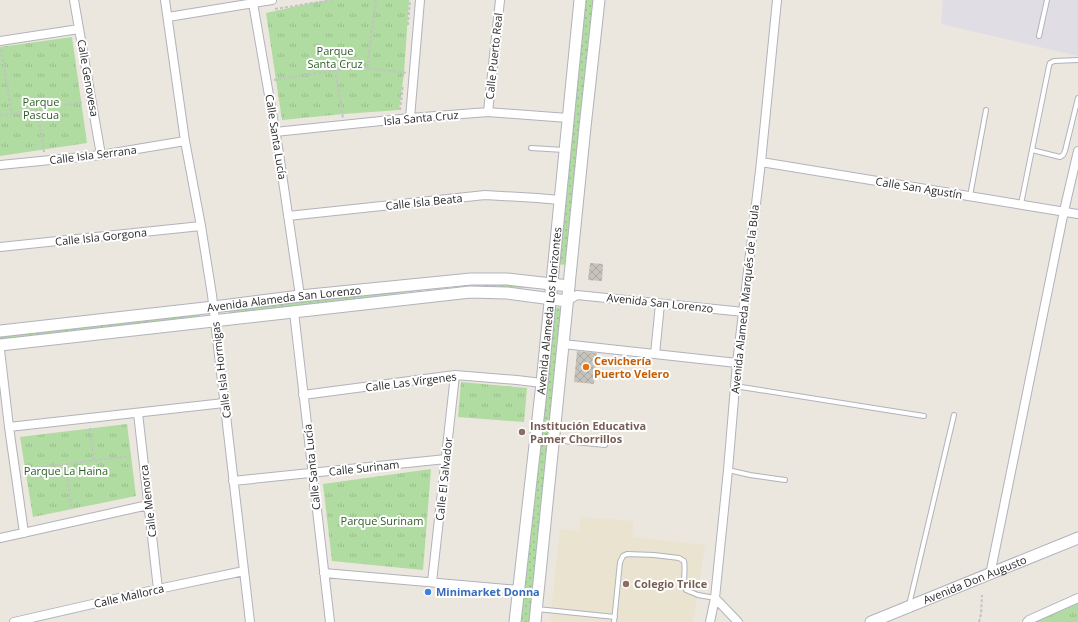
<svg xmlns="http://www.w3.org/2000/svg" width="1078" height="622" viewBox="0 0 1078 622" font-family="'Open Sans',sans-serif">
  <style>
    .industrial { fill: #e0dee4 }
    .education { fill: #eae3cf }
    .grass { fill: url(#grass-dots) }
    .park { fill: url(#park-tufts) }
    .building { fill: url(#building-cross-hatch) }
    .lines { fill: none; stroke-linecap: round; stroke-linejoin: round }
    .lane-casing { stroke: #b1b3bc; stroke-width: 6 }
    .street-casing { stroke: #b1b3bc; stroke-width: 10 }
    .secondary-casing { stroke: #b1b3bc; stroke-width: 13 }
    .path { stroke: #c3c3c3; stroke-width: 2; stroke-dasharray: 3 2; stroke-linecap: butt }
    .lane { stroke: #fff; stroke-width: 4 }
    .street { stroke: #fff; stroke-width: 8 }
    .secondary { stroke: #fff; stroke-width: 11 }
    .food-dot { fill: #e8710a; stroke: #fff; stroke-width: 1.5 }
    .education-dot { fill: #8d6e63; stroke: #fff; stroke-width: 1.5 }
    .shop-dot { fill: #3f7fe0; stroke: #fff; stroke-width: 1.5 }
    .labels { text-anchor: middle; stroke-width: 4; stroke-linejoin: round; paint-order: stroke }
    .park-label { font-size: 11px; fill: #2b5f23; stroke: #fff }
    .street-label { font-size: 11px; fill: #2a2a2a; stroke: #fff }
    .food-label { font-size: 11px; font-weight: bold; fill: #c56008; stroke: #fff; text-anchor: start }
    .education-label { font-size: 11px; font-weight: bold; fill: #785e54; stroke: #fff; text-anchor: start }
    .shop-label { font-size: 11px; font-weight: bold; fill: #366cbe; stroke: #fff; text-anchor: start }
  </style>
  <defs>
    <pattern id="grass-dots" width="8" height="8" patternUnits="userSpaceOnUse"><rect width="8" height="8" fill="#b0dba1"/><path d="M2 2h.1M6 6h.1" fill="none" stroke="#98bc8b" stroke-width="1.8" stroke-linecap="round"/></pattern>
    <pattern id="park-tufts" width="24" height="20" patternUnits="userSpaceOnUse"><rect width="24" height="20" fill="#b0dba1"/><path d="M3 7l-1-3M5 7V3M7 7l1-3M15 17l-1-3M17 17v-4M19 17l1-3" fill="none" stroke="#98bc8b"/></pattern>
    <pattern id="building-cross-hatch" width="8" height="8" patternUnits="userSpaceOnUse"><rect width="8" height="8" fill="#c6c3bd"/><path d="M0 0l8 8M0 8l8-8" fill="none" stroke="#aaa8a3"/></pattern>
  </defs>
  <rect width="100%" height="100%" fill="#ebe6de"/>
  <path class="industrial" d="M943 0H1078V56L941 24Z"/>
  <path class="education" d="M581 517 633 521 632 537 705 545 693 622H550L560 529 579 531Z"/>
  <path class="grass" d="M584 0H594L567 265 557 264Z
    M462 281 527 283 526 288 463 285 229 315V308Z
    M553 307 563 308 531 622H520Z
    M199 312 200 318 0 341V334Z"/>
  <path class="park" d="M330 0H409L404 73 399 110 343 114 282 120 266 13 316 2Z
    M72 37 87 143 0 156V47Z
    M461 382 527 388 524 422 458 417Z
    M127 424 136 496 33 517 20 437Z
    M431 469 423 570 332 561 323 484Z
    M1078 603V622H1034L1036 621Z"/>
  <path class="building" d="M590 263 603 264 602 281 588 280Z
    M577 351 597 353 594 384 574 382Z"/>
  <g class="lines">
    <g class="lane-casing">
      <path id="lane" d="M1039 36 1047 0
        M531 148 564 150
        M1032 150 1060 157 1063 155 1065 151 1078 98
        M970 196 986 110
        M1021 204 1049 66 1050 63 1054 61 1078 60
        M735 386 924 416
        M554 440 605 445
        M728 470 750 475 785 480
        M909 605 954 415
        M537 609 615 617
        M614 622 620 562 623 556 627 554 654 555 679 558 684 561C686 571 682 581 686 590L698 595 715 598"/>
    </g>
    <g class="street-casing">
      <path id="street" d="M74 0 101 155
        M165 0 185 141 201 226 212 295 250 622
        M253 3 278 147 300 296
        M168 17 272 0
        M0 41 79 29
        M488 112 500 0
        M410 118 420 0
        M275 132 410 118 488 112 568 118
        M761 162 1078 214
        M0 165 101 155 185 141
        M288 216 485 195 537 198 560 200
        M0 247 201 226
        M567 301 577 295 744 312
        M294 312 330 622
        M563 344 737 363
        M0 350 9 427 24 533
        M655 354 660 304
        M303 395 455 375 517 380 542 383
        M138 413 158 589
        M9 427 224 403
        M233 481 446 459
        M0 538 148 505
        M324 573 519 590
        M990 575 1064 211 1078 151
        M432 582 455 375
        M715 598 738 622
        M14 622 158 589 244 571
        M710 622 715 598 728 470 737 363 761 162 777 0
        M1027 622 1029 620 1078 598"/>
    </g>
    <g class="secondary-casing">
      <g id="secondary">
        <path id="s1" d="M0 331 214 307 300 296 471 279H507L569 286"/>
        <path d="M0 345 470 292 507 293 567 301"/>
        <path id="s2" d="M515 622 542 383 580 0"/>
        <path d="M535 622 585 127 599 0"/>
        <path id="s3" d="M871 622 1078 538"/>
      </g>
    </g>
    <path class="path" d="M275 9 332 0
      M408 25 410 0
      M1 49 12 114
      M367 68 376 0
      M335 70 343 118
      M274 80 350 68H367L407 73
      M37 110 44 152
      M400 110 403 85
      M0 116 83 102
      M90 428 94 460
      M66 464 71 509
      M25 469 131 456
      M979 622 981 614 982 595"/>
    <use href="#lane" class="lane"/>
    <use href="#street" class="street"/>
    <use href="#secondary" class="secondary"/>
  </g>
  <circle class="food-dot" cx="586" cy="367" r="4"/>
  <g class="education-dot">
    <circle cx="522" cy="432" r="4"/>
    <circle cx="626" cy="584" r="4"/>
  </g>
  <circle class="shop-dot" cx="428" cy="592" r="4"/>
  <g class="labels">
    <g class="park-label">
      <text x="335" y="55">Parque<tspan x="335" dy="13">Santa Cruz</tspan></text>
      <text x="41" y="106">Parque<tspan x="41" dy="13">Pascua</tspan></text>
      <text x="66" y="475">Parque La Haina</text>
      <text x="382" y="525">Parque Surinam</text>
    </g>
    <g class="street-label">
      <text transform="translate(494 56) rotate(-84)" y="4">Calle Puerto Real</text>
      <text transform="translate(88 78) rotate(80)" y="4">Calle Genovesa</text>
      <text transform="translate(421 118) rotate(-5)" y="4">Isla Santa Cruz</text>
      <text transform="translate(276 137) rotate(81)" y="4">Calle Santa Lucía</text>
      <text transform="translate(93 155) rotate(-7)" y="4">Calle Isla Serrana</text>
      <text transform="translate(919 188) rotate(9)" y="4">Calle San Agustín</text>
      <text transform="translate(424 202) rotate(-6)" y="4">Calle Isla Beata</text>
      <text transform="translate(101 237) rotate(-6)" y="4">Calle Isla Gorgona</text>
      <text dy="4" stroke="none"><textPath href="#s1" startOffset="286">Avenida Alameda San Lorenzo</textPath></text>
      <text transform="translate(745 299) rotate(-84)" y="4">Avenida Alameda Marqués de la Bula</text>
      <text transform="translate(660 303) rotate(6)" y="4">Avenida San Lorenzo</text>
      <text dy="4" stroke="none"><textPath href="#s2" startOffset="313">Avenida Alameda Los Horizontes</textPath></text>
      <text transform="translate(221 370) rotate(-97)" y="4">Calle Isla Hormigas</text>
      <text transform="translate(411 382) rotate(-7)" y="4">Calle Las Vírgenes</text>
      <text transform="translate(312 467) rotate(-96)" y="4">Calle Santa Lucía</text>
      <text transform="translate(364 468) rotate(-6)" y="4">Calle Surinam</text>
      <text transform="translate(444 479) rotate(-84)" y="4">Calle El Salvador</text>
      <text transform="translate(148 501) rotate(-97)" y="4">Calle Menorca</text>
      <text dy="4" stroke="none"><textPath href="#s3" startOffset="112">Avenida Don Augusto</textPath></text>
      <text transform="translate(129 596) rotate(-13)" y="4">Calle Mallorca</text>
    </g>
    <g class="food-label">
      <text x="594" y="365">Cevichería<tspan x="594" dy="13">Puerto Velero</tspan></text>
    </g>
    <g class="education-label">
      <text x="530" y="430">Institución Educativa<tspan x="530" dy="13">Pamer Chorrillos</tspan></text>
      <text x="634" y="588">Colegio Trilce</text>
    </g>
    <g class="shop-label">
      <text x="436" y="596">Minimarket Donna</text>
    </g>
  </g>
</svg>
